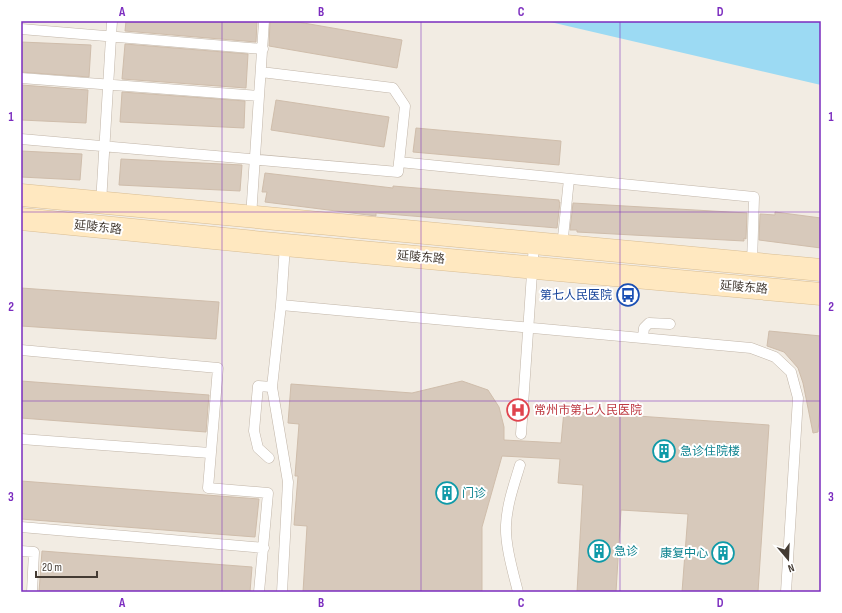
<svg xmlns="http://www.w3.org/2000/svg" width="842" height="613" viewBox="0 0 842 613" font-family="'Sofia Sans Condensed','Noto Sans SC',sans-serif">
  <style>
    .water { fill: #9cdaf3 }
    .building { fill: #d7c9bb; stroke: #cfbdab }
    .lines { fill: none; stroke-linecap: round; stroke-linejoin: round }
    .lane-casing { stroke: #c1b5a8; stroke-width: 11 }
    .secondary-casing { stroke: #d8bd93; stroke-width: 23 }
    .lane { stroke: #fff; stroke-width: 10 }
    .secondary { stroke: #ffe8c0; stroke-width: 22 }
    .grid { fill: none; stroke: #7b2cbf; stroke-width: 1; stroke-opacity: 0.55 }
    .labels { text-anchor: middle; stroke-width: 4; stroke-linejoin: round; paint-order: stroke }
    .street-label { font-size: 12px; fill: #443b33; stroke: #fff }
    .transit-label { font-size: 12px; fill: #164399; stroke: #fff; text-anchor: end }
    .health-label { font-size: 12px; fill: #be3a42; stroke: #fff; text-anchor: start }
    .culture-label { font-size: 12px; fill: #0d838f; stroke: #fff; text-anchor: start }
    .neatline { fill: none; stroke: #7b2cbf; stroke-width: 1.5 }
    .grid-label { font-size: 13px; text-anchor: middle; font-weight: bold; fill: #7b2cbf }
  </style>
  <rect width="100%" height="100%" fill="#f2ece3"/>
  <path class="water" d="M546 21H821V85Z"/>
  <path class="building" d="M126 21H257L256 42 125 31Z
    M270 21H292L402 40 397 68 269 46Z
    M21 42 91 45 89 77 21 72Z
    M125 44 248 54 246 88 122 79Z
    M21 85 88 90 86 123 21 120Z
    M122 92 245 101 244 128 120 122Z
    M276 100 389 117 384 147 271 130Z
    M416 128 561 141 559 165 413 152Z
    M21 151 82 154 80 180 21 177Z
    M121 159 242 165 240 191 119 185Z
    M265 173 393 188V186L559 200V202H560L557 228 376 213V216L265 202 267 192H262Z
    M573 203 747 213 746 239 744 238V241L577 232V230H570Z
    M775 212 821 218V248L759 240 760 214 775 215Z
    M21 288 219 302 216 339 21 326Z
    M769 331 821 336V393L818 432 813 433 803 383 798 368 784 352 767 346Z
    M21 381 209 395 206 432 21 418Z
    M462 381 488 390 499 407 504 427V440L561 443 564 411 769 425 758 592H682L688 514 621 510 616 592H577L583 485 558 483 560 459 502 456 482 527V592H303L307 526 294 525 298 476H295L299 424 288 423 291 384 412 393Z
    M21 481 259 499 255 537 21 519Z
    M42 551 252 567 250 592H39Z"/>
  <g class="lines">
    <g class="lane-casing">
      <path id="lane" d="M21 29 263 49
        M21 78 259 96
        M21 139 398 172 405 106 393 88 261 72
        M399 162 754 197 752 264
        M101 203 112 21
        M251 217 264 21
        M562 247 569 179
        M281 305 285 245
        M643 337 644 328 649 323 670 324
        M21 350 218 368 208 488 268 493 259 592
        M272 387 288 482 282 592
        M521 434 534 244
        M21 439 210 453
        M269 458 258 448 254 431 258 386 272 387 281 305 751 348 775 357 791 372 798 398 786 592
        M21 527 264 548
        M21 551 34 552 32 592
        M518 592C513 572 505 545 506 525 507 504 514 485 520 465"/>
    </g>
    <g class="secondary-casing">
      <path id="secondary" d="M21 195 821 270
        M21 219 285 245 821 294"/>
    </g>
    <use href="#lane" class="lane"/>
    <use href="#secondary" class="secondary"/>
  </g>
  <path class="grid" d="M222 21V592M421 21V592M620 21V592M21 212H821M21 401H821"/>
  <defs>
    <g id="bus-ring" transform="scale(1.15)"><circle r="9.5" fill="#fff" stroke="#1a4fb4" stroke-width="1.5"/><path d="M-5-6H5V4H4V6H2V4H-2V6H-4V4H-5ZM-3.5-4V0h7V-4ZM-3.5 1.2v1.5H-2V1.2ZM2 1.2v1.5H3.5V1.2Z" fill="#1a4fb4"/></g>
    <g id="hospital-ring" transform="scale(1.15)"><circle r="9.5" fill="#fff" stroke="#e0444e" stroke-width="1.5"/><path d="M-5-5h3v3.5h4V-5h3V5h-3V1.5h-4V5h-3Z" fill="#e0444e"/></g>
    <g id="building-ring" transform="scale(1.15)"><circle r="9.5" fill="#fff" stroke="#0f9aa8" stroke-width="1.5"/><path d="M-4-6H4V6H1V3H-1V6H-4ZM-2.5-4.3h1.7v1.8h-1.7ZM.8-4.3h1.7v1.8H.8ZM-2.5-1h1.7V.8h-1.7ZM.8-1h1.7V.8H.8Z" fill="#0f9aa8"/></g>
  </defs>
  <g fill-rule="evenodd">
    <use href="#bus-ring" x="628" y="295"/>
    <use href="#hospital-ring" x="518" y="410"/>
    <use href="#building-ring" x="664" y="451"/>
    <use href="#building-ring" x="447" y="493"/>
    <use href="#building-ring" x="599" y="551"/>
    <use href="#building-ring" x="723" y="553"/>
  </g>
  <g class="labels">
    <g class="street-label">
      <text transform="translate(98 227) rotate(6)" y="4">延陵东路</text>
      <text transform="translate(421 257) rotate(5)" y="4">延陵东路</text>
      <text transform="translate(744 287) rotate(5)" y="4">延陵东路</text>
    </g>
    <g class="transit-label">
      <text x="612" y="299">第七人民医院</text>
    </g>
    <g class="health-label">
      <text x="534" y="414">常州市第七人民医院</text>
    </g>
    <g class="culture-label">
      <text x="680" y="455">急诊住院楼</text>
      <text x="462" y="497">门诊</text>
      <text x="614" y="555">急诊</text>
      <text x="708" y="557" text-anchor="end">康复中心</text>
    </g>
  </g>
  <rect width="842" height="613" fill="none" stroke="#ffffff" stroke-width="44"/>
  <g transform="translate(788 559) rotate(161)" stroke="#ffffff" stroke-width="3" paint-order="stroke">
  <path d="M0-3L7 15L0 10L-7 15Z" fill="#443b33"/>
  <text y="-6" font-size="11" font-weight="bold" text-anchor="middle" fill="#443b33">N</text>
  </g>
  <path d="M36 571v6h61v-6" fill="none" stroke="#443b33" stroke-width="2"/>
  <text x="42" y="571" font-size="12" fill="#443b33" stroke="#ffffff" stroke-width="3" paint-order="stroke">20 m</text>
  <rect x="22" y="22" width="798" height="569" class="neatline"/>
  <g class="grid-label">
    <text x="122" y="16">A</text>
    <text x="321" y="16">B</text>
    <text x="521" y="16">C</text>
    <text x="720" y="16">D</text>
    <text x="11" y="121">1</text>
    <text x="831" y="121">1</text>
    <text x="11" y="311">2</text>
    <text x="831" y="311">2</text>
    <text x="11" y="501">3</text>
    <text x="831" y="501">3</text>
    <text x="122" y="607">A</text>
    <text x="321" y="607">B</text>
    <text x="521" y="607">C</text>
    <text x="720" y="607">D</text>
  </g>
</svg>
